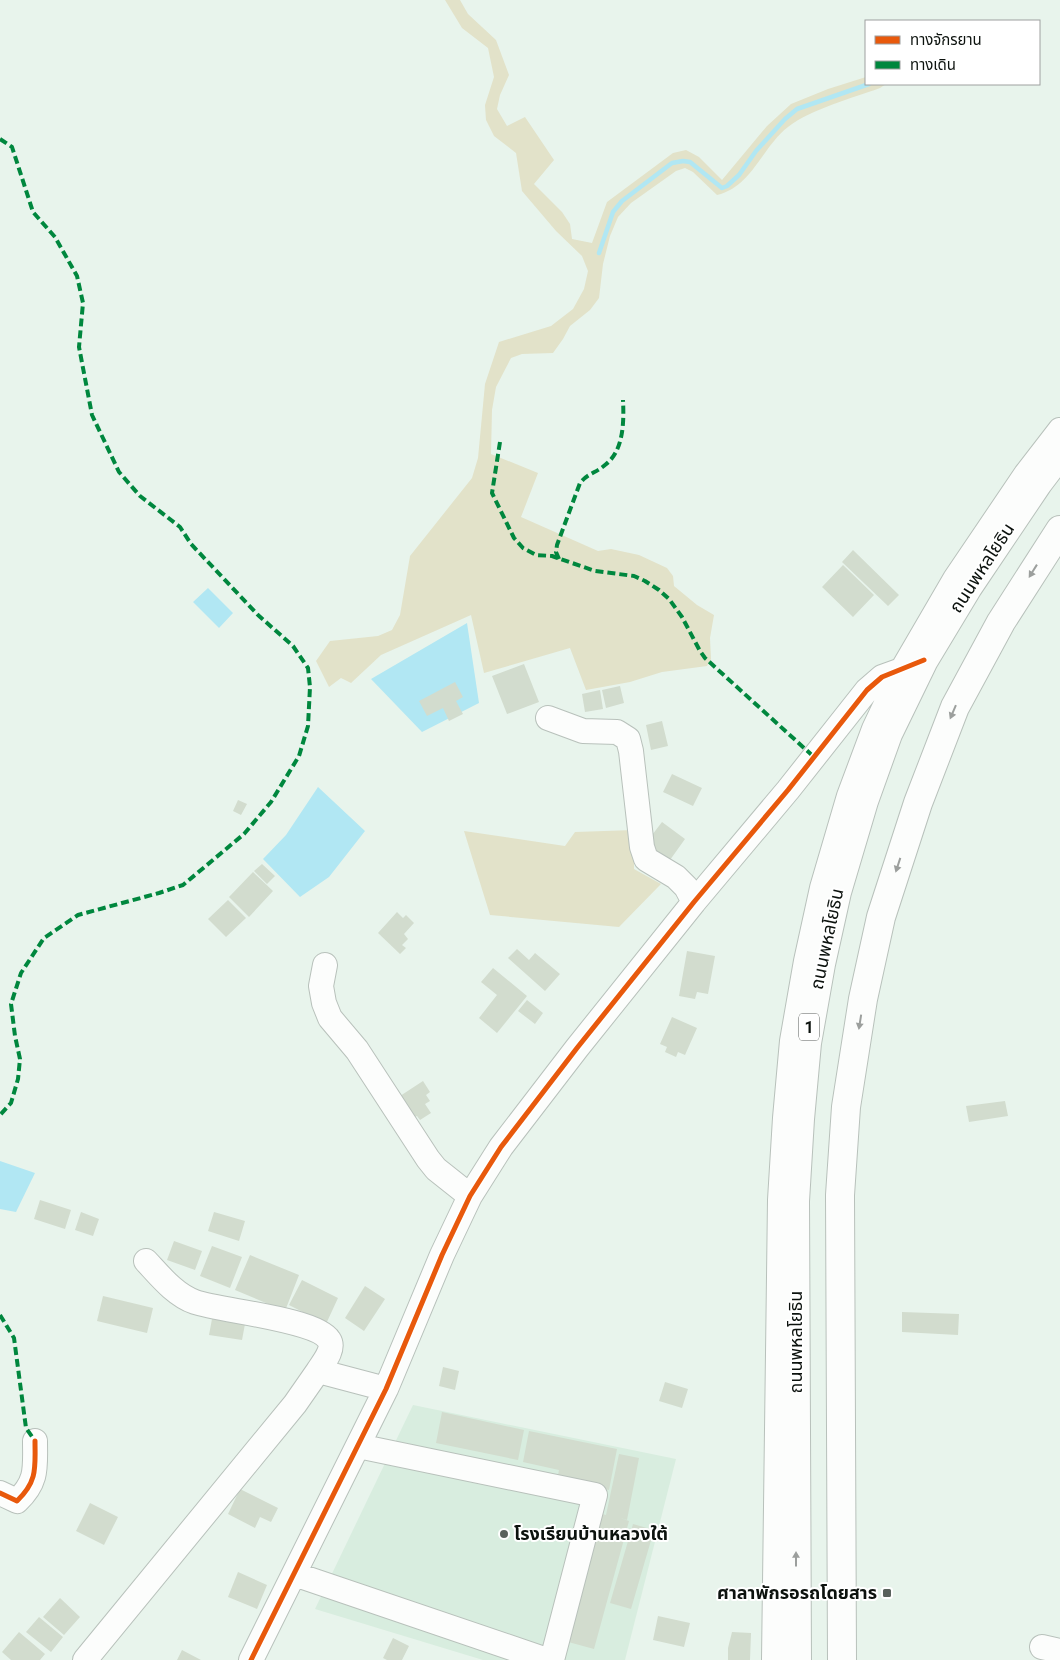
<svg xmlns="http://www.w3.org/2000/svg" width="1060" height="1660" viewBox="0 0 1060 1660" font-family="Roboto,'Noto Sans Thai',sans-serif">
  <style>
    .built { fill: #d8eddf }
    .green { fill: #e2e2c9 }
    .water { fill: #b1e7f3 }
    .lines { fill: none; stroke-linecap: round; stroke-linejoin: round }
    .stream { stroke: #b1e7f3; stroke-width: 4.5 }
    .building { fill: #d2dcce }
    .minor-casing { stroke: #b8c1bb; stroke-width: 26 }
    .highway-casing { stroke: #b8c1bb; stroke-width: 30 }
    .minor { stroke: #fcfdfc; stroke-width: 24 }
    .highway { stroke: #fcfdfc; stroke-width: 28 }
    .quiet { stroke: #00873e; stroke-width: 4; stroke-dasharray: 8 4; stroke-linecap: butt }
    .cycleway-casing { stroke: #fff; stroke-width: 8 }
    .cycleway { stroke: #e8590c; stroke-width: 5 }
    .oneway { fill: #9c9f9d }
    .poi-dot { fill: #59615c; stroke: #fff; stroke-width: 2 }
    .labels { text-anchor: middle; stroke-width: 4; stroke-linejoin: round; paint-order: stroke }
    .shield { fill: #fff; stroke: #555956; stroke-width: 1 }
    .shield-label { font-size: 16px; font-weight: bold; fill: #0c120e }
    .street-label { font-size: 18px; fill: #0c120e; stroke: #fff }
    .poi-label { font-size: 18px; font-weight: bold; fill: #0c120e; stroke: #fff; text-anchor: start }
  </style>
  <rect width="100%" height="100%" fill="#e8f4ec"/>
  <path class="built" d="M413 1405 676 1459 625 1660H483L315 1609Z"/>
  <path class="green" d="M445 0H460L468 14 496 40 509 75 500 95 497 109 507 126 525 117 554 160 534 184 562 212 570 224 572 239 592 243 607 202 673 153 686 150 699 157 722 180 767 126 791 104 828 89 866 77V84H886L880 88C853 98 811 109 788 127 762 147 752 187 717 195L693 172 685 168 676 171 631 203 618 217 610 236 603 264 599 298 590 310 570 326 563 339 553 353 522 354 511 358 496 387 492 410 491 454 538 473 521 517 598 551 611 549 639 555 667 568 673 576 674 586 697 605 714 615 710 638 711 659 707 666 662 672 630 682 586 690 570 648 484 673 471 615 381 655 351 683 341 678 329 687 316 661 330 641 378 636 392 630 400 615 410 556 472 478 478 458 485 384 499 342 551 326 573 309 584 289 588 271 582 256 556 231 522 191 516 153 494 136 486 120 485 105 494 77 488 48 462 28Z
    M634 830V869L661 884 619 927 490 915 464 831 565 846 575 832Z"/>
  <path class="water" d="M208 588 233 613 219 628 193 602Z
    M467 623 479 703 422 732 371 679Z
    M318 787 365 831 329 877 300 897 263 859 286 835Z
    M0 1161 35 1173 16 1212 0 1209Z"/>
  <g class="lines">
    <path class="stream" d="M599 253 613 212 622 201 672 163 683 161 690 162 722 188 727 186 739 175 756 151 785 119 797 109 869 84"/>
  </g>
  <path class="building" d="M853 550 899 595 888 606 842 562Z
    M843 565 874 595 853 617 822 587Z
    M524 664 539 702 507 714 492 676Z
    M455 682 463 697 456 701 463 714 449 721 443 708 427 716 419 701Z
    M620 686 624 703 606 708 602 690Z
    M600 690 603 709 585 712 582 694Z
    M662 721 668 746 651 750 646 725Z
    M672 774 702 788 693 806 663 792Z
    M238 800 247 804 241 815 233 811Z
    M662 822 685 839 670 860 646 843Z
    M262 864 275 876 267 884 254 871Z
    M253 872 273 891 249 917 229 897Z
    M228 900 246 918 226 937 208 919Z
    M397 912 403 918 406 915 414 923 404 934 408 939 402 945 406 948 400 954 378 933Z
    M517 949 529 960 535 953 560 974 545 991 508 958Z
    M687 951 715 956 708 994 697 992 695 999 679 996Z
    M493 968 527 996 497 1033 479 1018 497 995 481 982Z
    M527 1000 543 1013 535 1024 518 1011Z
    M672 1017 697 1028 685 1055 678 1052 676 1057 665 1052 667 1047 660 1044Z
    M423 1081 430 1092 426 1095 430 1101 425 1104 431 1113 420 1120 417 1116 411 1119 397 1098Z
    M1005 1101 1008 1116 969 1122 966 1106Z
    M40 1200 71 1210 65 1229 34 1219Z
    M81 1212 99 1219 93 1236 75 1230Z
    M214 1212 245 1221 239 1241 208 1231Z
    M174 1241 202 1251 195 1270 167 1260Z
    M212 1246 242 1257 230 1288 200 1276Z
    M250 1255 299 1275 285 1311 235 1290Z
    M302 1280 338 1298 326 1324 289 1305Z
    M365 1286 385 1299 364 1331 345 1318Z
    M103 1296 153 1308 147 1333 97 1321Z
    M902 1312 959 1314 958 1335 902 1332Z
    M212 1319 245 1324 242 1340 209 1335Z
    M443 1367 459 1371 455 1390 439 1386Z
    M665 1382 688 1389 682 1408 659 1401Z
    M442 1412 524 1430 518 1460 436 1443Z
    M529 1431 617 1449 609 1490 557 1480 559 1470 523 1462Z
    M619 1454 639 1458 627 1520 620 1518 629 1521 594 1649 561 1640 595 1512 606 1515Z
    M240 1489 278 1508 271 1522 260 1517 255 1528 228 1514Z
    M90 1503 118 1517 104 1545 76 1531Z
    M633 1524 654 1530 631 1609 610 1603Z
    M238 1572 267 1585 257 1609 228 1597Z
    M60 1598 80 1617 64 1635 43 1617Z
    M658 1616 690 1623 684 1647 653 1640Z
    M39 1617 63 1637 51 1652 26 1632Z
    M19 1632 45 1654 40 1660H11L2 1652Z
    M732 1632 751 1633 750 1660H728V1648Z
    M393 1638 409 1646 402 1660H387L383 1658Z
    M182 1650 201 1660H177Z"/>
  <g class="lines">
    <g class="minor-casing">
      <path id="minor" d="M548 718 583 731 617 732 628 739 631 751 642 847 646 859 676 877 686 887 694 902
        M325 965 321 986 324 1003 330 1018 357 1050 428 1159 436 1169 470 1196
        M146 1261C160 1276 175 1295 195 1302 221 1311 316 1319 329 1340 335 1349 323 1363 318 1371
        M358 1446 595 1495 552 1660
        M0 1493 17 1501C38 1481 35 1467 35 1441
        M294 1574 547 1660
        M1042 1647 1060 1651
        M85 1660 295 1404 318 1371 386 1389
        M251 1660 386 1389 442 1255 470 1196 501 1147 577 1048 694 902 788 790 867 690 882 677 907 668
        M774 1660 780 1200 785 1118 792 1041 806 961 822 888 849 796 874 729 902 670 955 579 1026 474 1060 430"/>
    </g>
    <g class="highway-casing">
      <path id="highway" d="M797 1660 795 1201 800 1119 807 1043 821 964 837 892 864 801 888 734 924 660 968 587 1038 483 1060 454
        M842 1660 840 1195 846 1107 863 999 881 917 918 803 955 707 1001 622 1060 530"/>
    </g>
    <use href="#minor" class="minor"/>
    <use href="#highway" class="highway"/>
    <path class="quiet" d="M0 139 12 147 33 212 55 237 77 276 83 303 79 347 92 415 119 472 140 496 180 527 191 544 258 615 293 646 308 668 310 687 308 726 299 756 271 802 244 834 183 885 159 893 78 915 44 938 21 973 11 1004 15 1036 20 1059 18 1079 11 1103 0 1115
      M500 442 492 493 514 538 523 548 536 555 552 556 595 571 634 576 645 581 659 590 669 599 682 617 700 651 705 658 814 757
      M559 559 556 552 557 545 580 483C588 473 596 473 605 465 624 451 624 421 623 400
      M0 1315 14 1338 26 1428 35 1441"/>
    <g class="cycleway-casing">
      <path id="cycleway" d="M0 1493 17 1501C38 1481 35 1467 35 1441
        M251 1660 386 1389 442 1255 470 1196 501 1147 577 1048 694 902 788 790 867 690 882 677 924 660"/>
    </g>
    <use href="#cycleway" class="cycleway"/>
  </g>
  <defs><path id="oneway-solid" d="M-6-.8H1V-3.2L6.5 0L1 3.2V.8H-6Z" transform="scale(1.25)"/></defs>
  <g class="oneway">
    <use href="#oneway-solid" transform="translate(1033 571) rotate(122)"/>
    <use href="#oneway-solid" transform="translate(953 712) rotate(113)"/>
    <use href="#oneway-solid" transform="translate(898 865) rotate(108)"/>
    <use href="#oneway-solid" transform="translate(860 1022) rotate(99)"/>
    <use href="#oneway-solid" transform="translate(796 1559) rotate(-90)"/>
  </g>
  <g class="poi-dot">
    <circle cx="504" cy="1534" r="5"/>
    <rect x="882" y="1588" width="10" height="10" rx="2.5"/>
  </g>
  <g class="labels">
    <rect class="shield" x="799" y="1013.5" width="20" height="27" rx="4"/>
    <g class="shield-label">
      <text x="809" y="1033">1</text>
    </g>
    <g class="street-label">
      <text transform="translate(982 568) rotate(-57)" y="6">ถนนพหลโยธิน</text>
      <text transform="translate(827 939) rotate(-78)" y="6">ถนนพหลโยธิน</text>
      <text transform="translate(796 1342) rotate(-90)" y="6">ถนนพหลโยธิน</text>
    </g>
    <g class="poi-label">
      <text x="514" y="1540">โรงเรียนบ้านหลวงใต้</text>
      <text x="877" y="1599" text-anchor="end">ศาลาพักรอรถโดยสาร</text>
    </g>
  </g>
  <rect x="865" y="20" width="175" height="65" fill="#ffffff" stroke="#9ea09f"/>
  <rect x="875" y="36" width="25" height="8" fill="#e8590c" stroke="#9ea09f"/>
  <text x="910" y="45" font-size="15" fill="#0c120e">ทางจักรยาน</text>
  <rect x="875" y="61" width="25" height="8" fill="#00873e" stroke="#9ea09f"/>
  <text x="910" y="70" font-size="15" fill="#0c120e">ทางเดิน</text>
</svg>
